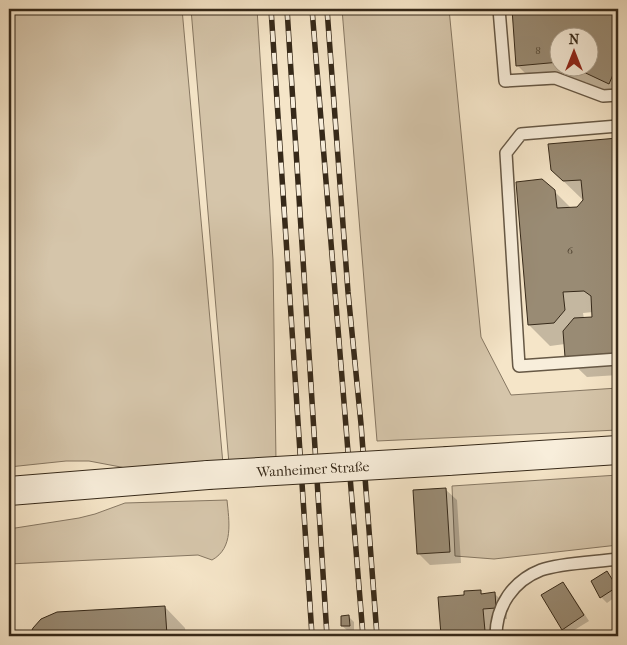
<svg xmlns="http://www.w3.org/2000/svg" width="627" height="645" viewBox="0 0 627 645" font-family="'IM FELL French Canon',serif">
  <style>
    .green { fill: #d5c5aa; stroke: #867762 }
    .shadow { fill: #0003; fill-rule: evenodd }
    .building { fill: #998b74; stroke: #362919 }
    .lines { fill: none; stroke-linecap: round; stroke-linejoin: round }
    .lane-casing { stroke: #665845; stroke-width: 14 }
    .secondary-casing { stroke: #362919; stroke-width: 30 }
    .lane { stroke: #f8eedb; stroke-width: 11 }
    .secondary { stroke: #f8eedb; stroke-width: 28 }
    .rail-casing { stroke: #362919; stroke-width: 5.5 }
    .rail { stroke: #f8eedb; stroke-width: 4; stroke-dasharray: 11; stroke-linecap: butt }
    .secondary-bridge-casing { stroke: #362919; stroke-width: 30; stroke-linecap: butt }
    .secondary-bridge { stroke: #f8eedb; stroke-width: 28 }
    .labels { text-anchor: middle; stroke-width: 5; stroke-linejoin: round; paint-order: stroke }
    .number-label { font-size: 11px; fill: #4f4230 }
    .street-label { font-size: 14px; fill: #362919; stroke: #f8eedb }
  </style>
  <rect width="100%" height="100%" fill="#f5e5c8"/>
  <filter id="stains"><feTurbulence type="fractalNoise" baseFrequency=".004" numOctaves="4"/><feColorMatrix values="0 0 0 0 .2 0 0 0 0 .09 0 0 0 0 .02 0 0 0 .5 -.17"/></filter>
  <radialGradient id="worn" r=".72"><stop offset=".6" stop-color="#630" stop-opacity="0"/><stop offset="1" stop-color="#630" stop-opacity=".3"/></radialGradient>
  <path class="green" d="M9 9H182L223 464 147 469 126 468 89 461H66L9 467Z
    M191 9H257L273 260 276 461 229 464Z
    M342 9H449L481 337 511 395 618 388V430L377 441Z
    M618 475V545L494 559 455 556 452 486Z
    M227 500C229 521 234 548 212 560L198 555 9 564V529L79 518 95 514 125 503Z"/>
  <path class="shadow" d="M513 9H618V98L590 85 586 82 538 86 517 65ZM560 38H590V68H560Z
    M618 140V375L587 377 566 357 565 344 550 346 529 325 554 191 572 209 578 208 584 201 552 170 550 145ZM593 312 594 318 584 319 583 313Z
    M445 489 457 500 461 563 430 565 419 554Z
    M607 573 618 588V595L607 603 601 597 592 582Z
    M563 583 568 589 589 621 568 634 563 629Z
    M480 591 483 595 494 593 506 605 507 619 494 620 495 636H445L443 634 466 596Z
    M165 607 185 628 186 636H30L34 629Z
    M349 617 354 622V631H348L342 626Z"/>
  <path class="building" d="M512 9H618V63L609 84 575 68H590V38H560V62L516 66Z
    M618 138V353L565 357 563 331 574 318 592 317 591 296 584 291 563 292 565 310 554 323 528 325 516 182 542 179 555 190 557 208 577 207 583 200 581 180 563 181 551 170 548 144Z
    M446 488 450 552 417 554 413 490Z
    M607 571 617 587 600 598 591 581Z
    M563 582 584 615 562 630 541 595Z
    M481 590V594L495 592 496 608 483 609 485 631 441 635 438 597 464 595V591Z
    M165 606 167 635 158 636H29L33 628 41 619 57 612Z
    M349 615 350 626H341V616Z
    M251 632V636H196Z"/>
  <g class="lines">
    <g class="lane-casing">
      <path id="lane" d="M499 9 505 81 555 78 603 96 618 95
        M618 126 521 134 506 153 519 366 618 359
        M496 636C496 606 513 581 541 570 560 563 597 562 618 559"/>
    </g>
    <g class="secondary-casing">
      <path id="secondary" d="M448 461 618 450
        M9 491 208 475"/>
    </g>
    <use href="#lane" class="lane"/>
    <use href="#secondary" class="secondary"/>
    <g class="rail-casing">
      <path id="rail" d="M271 9 312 636
        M287 9 327 636
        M312 9 363 636
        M327 9 348 292 361 424 377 636"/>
    </g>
    <use href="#rail" class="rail"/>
    <g class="secondary-bridge-casing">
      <path id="secondary-bridge" d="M208 475 448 461"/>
    </g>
    <use href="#secondary-bridge" class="secondary-bridge"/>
  </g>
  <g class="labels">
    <g class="number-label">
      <text x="538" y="54">8</text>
      <text x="570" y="254">6</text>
    </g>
    <g class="street-label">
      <text transform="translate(313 469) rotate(-3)" y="5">Wanheimer Straße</text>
    </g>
  </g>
  <rect width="627" height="645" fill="none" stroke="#f5e5c8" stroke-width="30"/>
  <rect x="10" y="10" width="607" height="625" fill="none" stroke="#362919" stroke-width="2.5"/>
  <rect x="15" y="15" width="597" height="615" fill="none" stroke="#362919"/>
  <g transform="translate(574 52)"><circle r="24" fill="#f8eedb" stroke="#aa9f8d"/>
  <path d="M0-4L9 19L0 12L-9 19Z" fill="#8f2418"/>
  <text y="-8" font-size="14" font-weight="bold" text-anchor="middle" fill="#362919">N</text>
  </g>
  <rect width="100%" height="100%" filter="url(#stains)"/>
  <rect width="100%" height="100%" fill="url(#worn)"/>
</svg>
